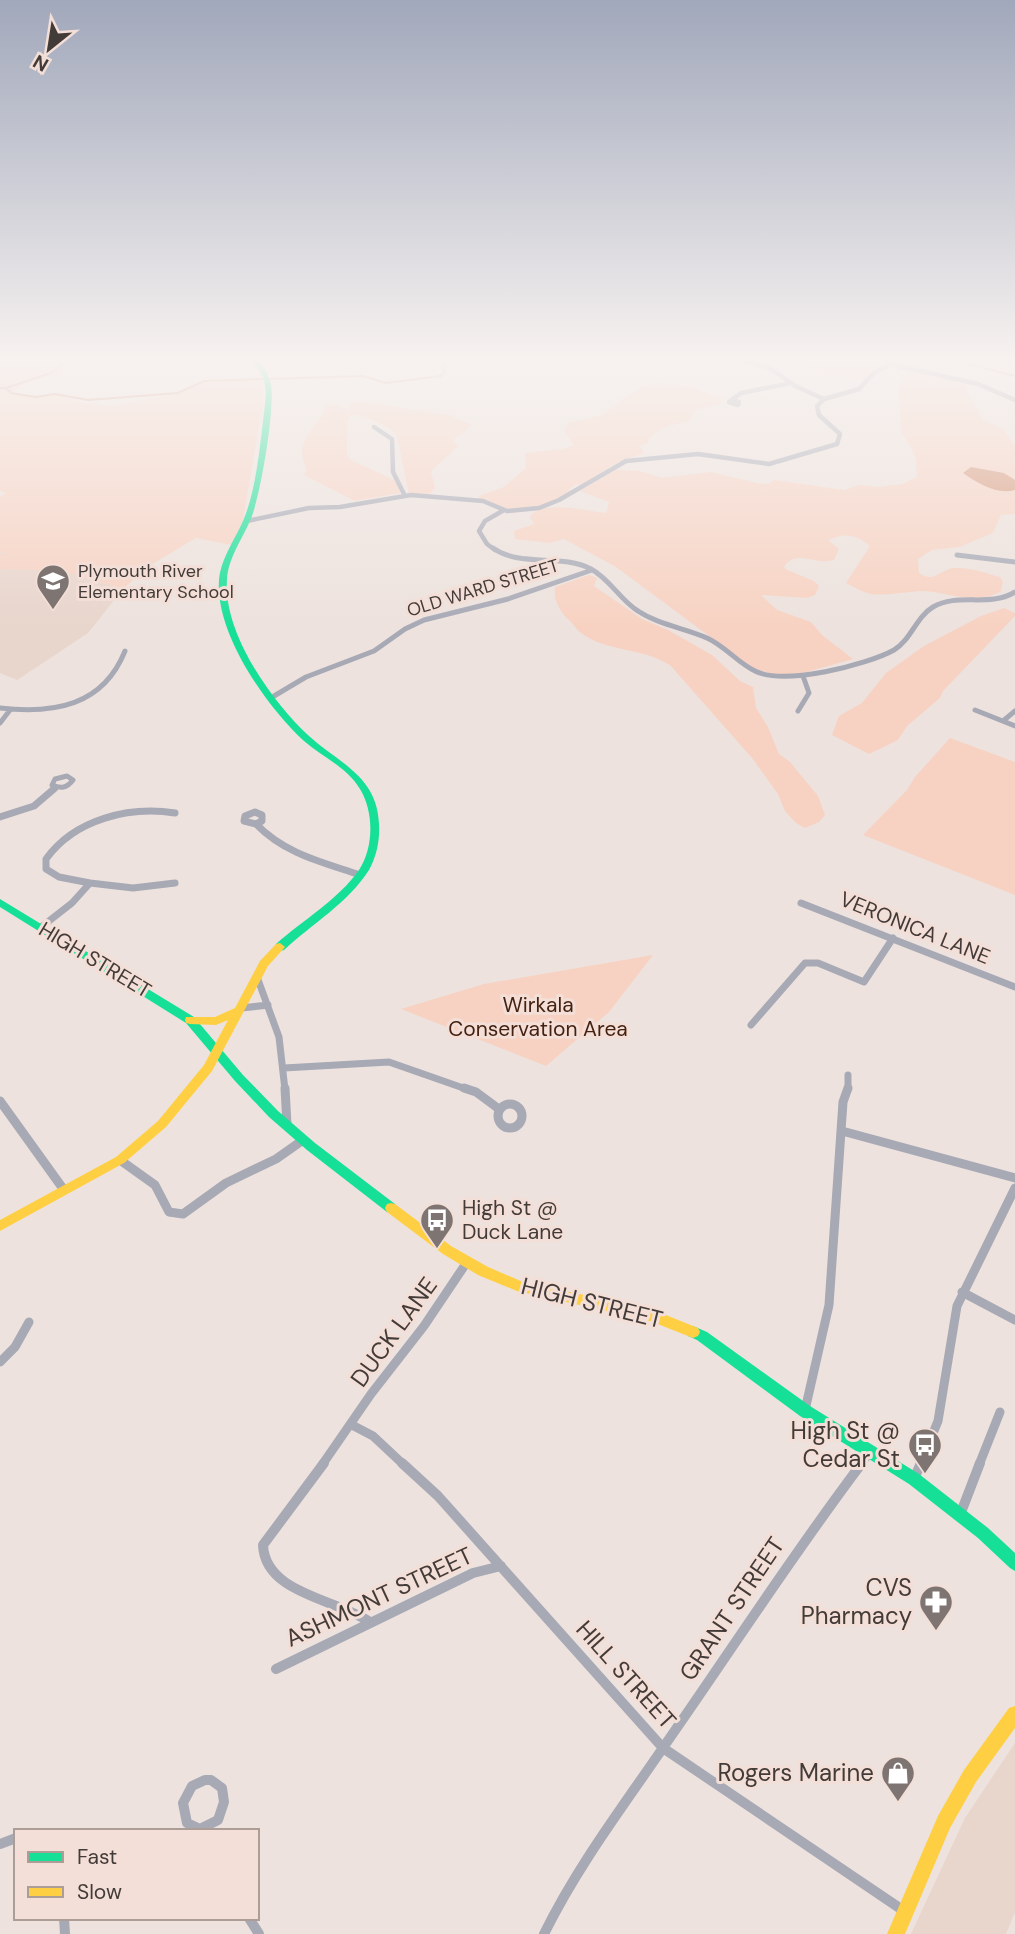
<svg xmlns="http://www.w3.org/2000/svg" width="1015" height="1934" viewBox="0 0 1015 1934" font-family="'DM Sans',sans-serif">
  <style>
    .built { fill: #e8d5cc }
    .green { fill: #f7d2c2 }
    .water { fill: #d69678 }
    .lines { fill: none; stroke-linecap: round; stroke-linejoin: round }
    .stream { stroke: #d69678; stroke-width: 2 }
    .street-far4 { stroke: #a7a9b5; stroke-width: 4.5 }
    .street-far3 { stroke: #a7a9b5; stroke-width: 5 }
    .street-far2 { stroke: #a7a9b5; stroke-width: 7 }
    .street-far1 { stroke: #a7a9b5; stroke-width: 9 }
    .street { stroke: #a7a9b5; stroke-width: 10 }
    .fast { fill: #16e098; fill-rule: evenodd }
    .slow { fill: #ffcf43; fill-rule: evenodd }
    .labels { text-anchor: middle; stroke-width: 6; stroke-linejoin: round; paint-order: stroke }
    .far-poi-label { font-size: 18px; fill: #433b38; stroke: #f3dfd7; text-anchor: start }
    .far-street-label { font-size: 18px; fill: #433b38; stroke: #f3dfd7 }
    .street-label { font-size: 21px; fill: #433b38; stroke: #f3dfd7 }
    .park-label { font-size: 21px; fill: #442110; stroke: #f3dfd7 }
    .poi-label { font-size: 21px; fill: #433b38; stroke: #f3dfd7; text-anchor: start }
    .near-street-label { font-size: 24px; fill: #433b38; stroke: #f3dfd7 }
    .near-poi-label { font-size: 24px; fill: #433b38; stroke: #f3dfd7; text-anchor: end }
  </style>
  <rect width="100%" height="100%" fill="#ede2dd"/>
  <path class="built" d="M0 552 123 589 88 633 17 680 0 673Z
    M1015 1743V1912L1006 1934H911L965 1818Z"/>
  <path class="green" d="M0 358H69L65 361 74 364 76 369C55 380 29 376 12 393L36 397 57 395 81 403 111 406 182 393C206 375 232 381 261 379L263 402 243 520 232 545 196 538 149 566 123 589 52 568 45 570 0 569V554L14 557 0 552V497L6 493 0 491Z
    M782 358H881L888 364 901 368 896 373 878 369 865 380 811 371Z
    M909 371 969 384 966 392 984 420 1003 429 1015 445V514L1001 515 993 533 959 547 932 550 918 559 919 573C935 584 939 569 955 568 970 567 986 573 1000 577L1003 582 1001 591C975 607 947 591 920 591 904 592 887 596 871 594 862 592 854 587 846 583L870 546C854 534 847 532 828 540L839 549 834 560C816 566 796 548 784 567L787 570 814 581 819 586 815 595 807 598 761 595 777 610 811 622 822 635 853 659 803 673 774 675 751 667 616 567 564 539 549 543 515 539 514 531 534 524 530 517C541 499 587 511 606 513L609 502 580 491 615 470 639 471 662 478 710 472 757 483 768 484 774 480 844 490 859 485 879 487 903 484 917 477 916 459 910 445 901 432 899 385 902 377Z
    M657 383 693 387 723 400 718 405 695 410 690 421 662 428 648 440V443L640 446 644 453 616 463 581 485 576 484 568 490 571 491C553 503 529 512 506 509 497 508 489 501 480 499L479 496 504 487 526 468 525 453 563 449 574 445 564 431 568 423 602 415 642 386Z
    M356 401 449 415 470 424C469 433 457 433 453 442L458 446 431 471 435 488 429 494 409 493C406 483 399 438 395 433 386 423 366 419 354 414L347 420V455L351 460 396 481 400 493 355 501 304 475 307 470C292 439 316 433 326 405H339L349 411V405Z
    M589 575 597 578 594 586 642 619 668 630 712 655 740 681 753 687 756 708 768 727 779 754 790 762 818 796 825 815 819 822 805 828 796 823 785 811 778 794 752 758 670 665C641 647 606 652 581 633 577 630 574 625 570 621 560 612 553 600 555 587Z
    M1004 608 1015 613V616L943 691 940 698 907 726 898 740 869 754 832 735 839 716 862 703 886 673 924 646 981 616Z
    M950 738 1015 762V895L863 835 907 790 915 777Z
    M653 955 609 1012 546 1066 401 1009 484 984Z"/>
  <path class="water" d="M971 467 1004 473 1015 480V490C997 495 979 484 963 473Z"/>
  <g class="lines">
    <path class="stream" d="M944 358 1015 376
      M268 379 363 376 386 383 441 376 445 371 442 366 448 362 442 358
      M0 388H6L11 393 36 397 55 394 88 400 178 393 204 381 263 379
      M6 388 51 373 70 358"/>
    <path class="street-far4" d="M651 358H660
      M733 358 770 368 795 386 824 399
      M883 358 894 365 978 384 1015 400
      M732 400 739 402 738 405 729 402 741 393 791 383
      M374 427 392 439 393 472 405 496
      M247 521 309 508 340 507 411 495 483 501 507 511 539 508 559 500 626 461 698 454 769 464 837 444 840 434 819 415 817 406 824 399 859 389 874 373 891 364
      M495 550 487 544 479 531 485 521 504 510"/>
    <path class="street-far3" d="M493 548C521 568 561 553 591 569 610 579 620 600 638 611 659 625 685 628 707 638 725 646 738 663 755 671 784 686 867 665 894 650 911 640 916 617 933 607 958 592 989 608 1015 592
      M957 555 1015 562
      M274 696 306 677 374 651 405 629 424 620 508 599 592 570
      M0 708C54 714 103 706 125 651
      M975 710 1015 726
      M798 711 809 693 803 676
      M1003 721 1015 711
      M0 723 10 710
      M67 776 73 780C67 788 61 789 52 785L55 779Z"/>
    <path class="street-far2" d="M255 812 262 815V821L256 824 244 821 245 816Z
      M0 817 34 806 55 788
      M256 824C285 854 322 862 360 875
      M90 883 133 888 175 883
      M801 903 1015 987
      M40 928 72 903 90 883 59 877 46 869V859C75 819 129 806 175 813
      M257 977 279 1037 285 1090
      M242 1008 268 1005
      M751 1025 805 963H818L864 982 893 938
      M284 1068 389 1062 469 1090
      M848 1075V1090"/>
    <path class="street-far1" d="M285 1088 287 1125
      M464 1088 476 1092 499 1109
      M0 1101 64 1190
      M498 1116a12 12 0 1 1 24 0a12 12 0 1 1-24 0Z
      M842 1131 1015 1178
      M120 1160 155 1185 169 1212 183 1214 226 1183 276 1159 303 1140
      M962 1292 1015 1320
      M0 1362 15 1347 29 1322
      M805 1410 829 1305 843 1102 848 1088
      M352 1425 373 1436 404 1465
      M322 1465 371 1394 424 1326 467 1262
      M860 1465 870 1452
      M920 1465 938 1421 957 1306 1015 1188
      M979 1465 1000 1412"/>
    <path class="street" d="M324 1463 263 1545C265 1594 337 1599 370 1622
      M402 1463 438 1496 663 1748 904 1911
      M914 1479 921 1463
      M960 1515 980 1463
      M276 1669 473 1573 501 1566
      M205 1780H211L222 1788 224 1802 218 1820 200 1829 187 1823 183 1803 192 1786Z
      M0 1844 16 1838
      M64 1918 65 1934
      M249 1918 259 1934
      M544 1934C578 1865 624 1805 667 1742 732 1649 793 1554 862 1463"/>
    <path class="fast" d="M249 358H255C262 365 269 374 271 385 275 410 261 491 252 516 244 537 228 557 227 580 223 633 272 702 309 736 340 764 377 776 379 824 380 839 377 856 369 870 348 903 312 924 284 950L280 951 275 947 276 944C303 920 338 900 359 870 374 847 374 812 360 789 347 767 322 757 304 741 266 706 215 633 219 580 221 557 237 537 245 516 256 487 259 453 263 422 264 410 267 397 265 385 263 374 256 366 249 358Z
      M0 899 194 1017 243 1075 278 1111 315 1143 395 1204 397 1208 395 1212 391 1213 387 1212 307 1150 269 1117 235 1081 186 1023 0 907Z
      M693 1326 707 1332 810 1406 919 1474 988 1528 1015 1553V1571L1010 1568 978 1538 909 1484 800 1416 697 1340 688 1336 686 1332 688 1328Z"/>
    <path class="slow" d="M280 943 285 947 268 966 212 1071 166 1127 124 1163 0 1231V1220L116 1157 158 1121 204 1065 228 1020 216 1025 190 1024 186 1023 185 1020 186 1017H215L235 1008 260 961 276 944Z
      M391 1203 395 1204 451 1246 488 1267 523 1282 651 1309 698 1328 700 1332 698 1336 693 1338 650 1321 517 1291 478 1275 443 1254 387 1212 385 1208 387 1204Z
      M1015 1706V1728L976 1782 950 1828 905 1934H887L938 1816 964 1770 1009 1708Z"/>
  </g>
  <linearGradient id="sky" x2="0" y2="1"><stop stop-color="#a1a8bb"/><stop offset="0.57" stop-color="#f7f2f0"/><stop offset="1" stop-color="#f7f2f0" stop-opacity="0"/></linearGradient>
  <rect width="1015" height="629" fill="url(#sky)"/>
  <defs>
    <g id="school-pin" transform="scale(1.75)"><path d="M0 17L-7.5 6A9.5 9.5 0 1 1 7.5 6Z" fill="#7e7572" stroke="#f3dfd7"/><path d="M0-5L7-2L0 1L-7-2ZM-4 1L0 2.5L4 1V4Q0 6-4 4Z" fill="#fff"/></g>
    <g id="bus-pin" transform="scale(1.75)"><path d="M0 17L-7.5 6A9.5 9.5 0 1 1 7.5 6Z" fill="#7e7572" stroke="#f3dfd7"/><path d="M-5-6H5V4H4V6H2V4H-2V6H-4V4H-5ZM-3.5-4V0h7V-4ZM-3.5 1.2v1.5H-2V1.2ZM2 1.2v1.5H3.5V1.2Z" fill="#fff"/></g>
    <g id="pharmacy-pin" transform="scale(1.75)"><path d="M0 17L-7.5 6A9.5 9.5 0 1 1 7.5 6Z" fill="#7e7572" stroke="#f3dfd7"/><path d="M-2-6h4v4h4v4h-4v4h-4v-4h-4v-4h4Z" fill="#fff"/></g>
    <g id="shop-pin" transform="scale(1.75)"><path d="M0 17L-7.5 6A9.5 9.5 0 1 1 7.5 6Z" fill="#7e7572" stroke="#f3dfd7"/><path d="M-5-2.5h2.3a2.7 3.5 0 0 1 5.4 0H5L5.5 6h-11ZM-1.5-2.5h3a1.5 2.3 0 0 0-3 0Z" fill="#fff"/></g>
  </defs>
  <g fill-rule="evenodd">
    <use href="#school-pin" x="53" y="581"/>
    <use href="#bus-pin" x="437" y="1220"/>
    <use href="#bus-pin" x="925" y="1445"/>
    <use href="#pharmacy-pin" x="936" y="1602"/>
    <use href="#shop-pin" x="898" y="1773"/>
  </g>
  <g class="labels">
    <g class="far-poi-label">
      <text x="78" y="577">Plymouth River<tspan x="78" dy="21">Elementary School</tspan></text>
    </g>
    <g class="far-street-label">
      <text transform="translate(483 588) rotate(-17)" y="6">OLD WARD STREET</text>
    </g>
    <g class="street-label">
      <text transform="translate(915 928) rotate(22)" y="7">VERONICA LANE</text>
      <text transform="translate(95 960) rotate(31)" y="7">HIGH STREET</text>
    </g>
    <g class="park-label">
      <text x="538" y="1012">Wirkala<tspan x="538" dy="24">Conservation Area</tspan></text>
    </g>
    <g class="poi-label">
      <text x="462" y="1215">High St @<tspan x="462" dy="24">Duck Lane</tspan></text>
    </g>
    <g class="near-street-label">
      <text transform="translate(592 1303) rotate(14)" y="8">HIGH STREET</text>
      <text transform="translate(394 1332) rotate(-54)" y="8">DUCK LANE</text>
      <text transform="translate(379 1597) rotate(-25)" y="8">ASHMONT STREET</text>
      <text transform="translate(732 1609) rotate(-56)" y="8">GRANT STREET</text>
      <text transform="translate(626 1675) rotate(48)" y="8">HILL STREET</text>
    </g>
    <g class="near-poi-label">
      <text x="900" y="1439">High St @<tspan x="900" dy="28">Cedar St</tspan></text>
      <text x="912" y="1596">CVS<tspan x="912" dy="28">Pharmacy</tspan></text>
      <text x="874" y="1781">Rogers Marine</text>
    </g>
  </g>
  <rect x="14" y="1829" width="245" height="91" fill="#f3dfd7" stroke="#ad9d97" stroke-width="2"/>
  <rect x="28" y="1852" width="35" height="10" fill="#16e098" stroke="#ad9d97" stroke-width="2"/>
  <text x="77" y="1864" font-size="21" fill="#433b38">Fast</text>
  <rect x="28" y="1887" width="35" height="10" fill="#ffcf43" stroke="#ad9d97" stroke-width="2"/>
  <text x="77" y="1899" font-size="21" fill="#433b38">Slow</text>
  <g transform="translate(49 49) rotate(210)" stroke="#f3dfd7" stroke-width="5" paint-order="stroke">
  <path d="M0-5L12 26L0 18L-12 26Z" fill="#433b38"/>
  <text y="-10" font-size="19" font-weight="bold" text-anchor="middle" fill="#433b38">N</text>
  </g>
</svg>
